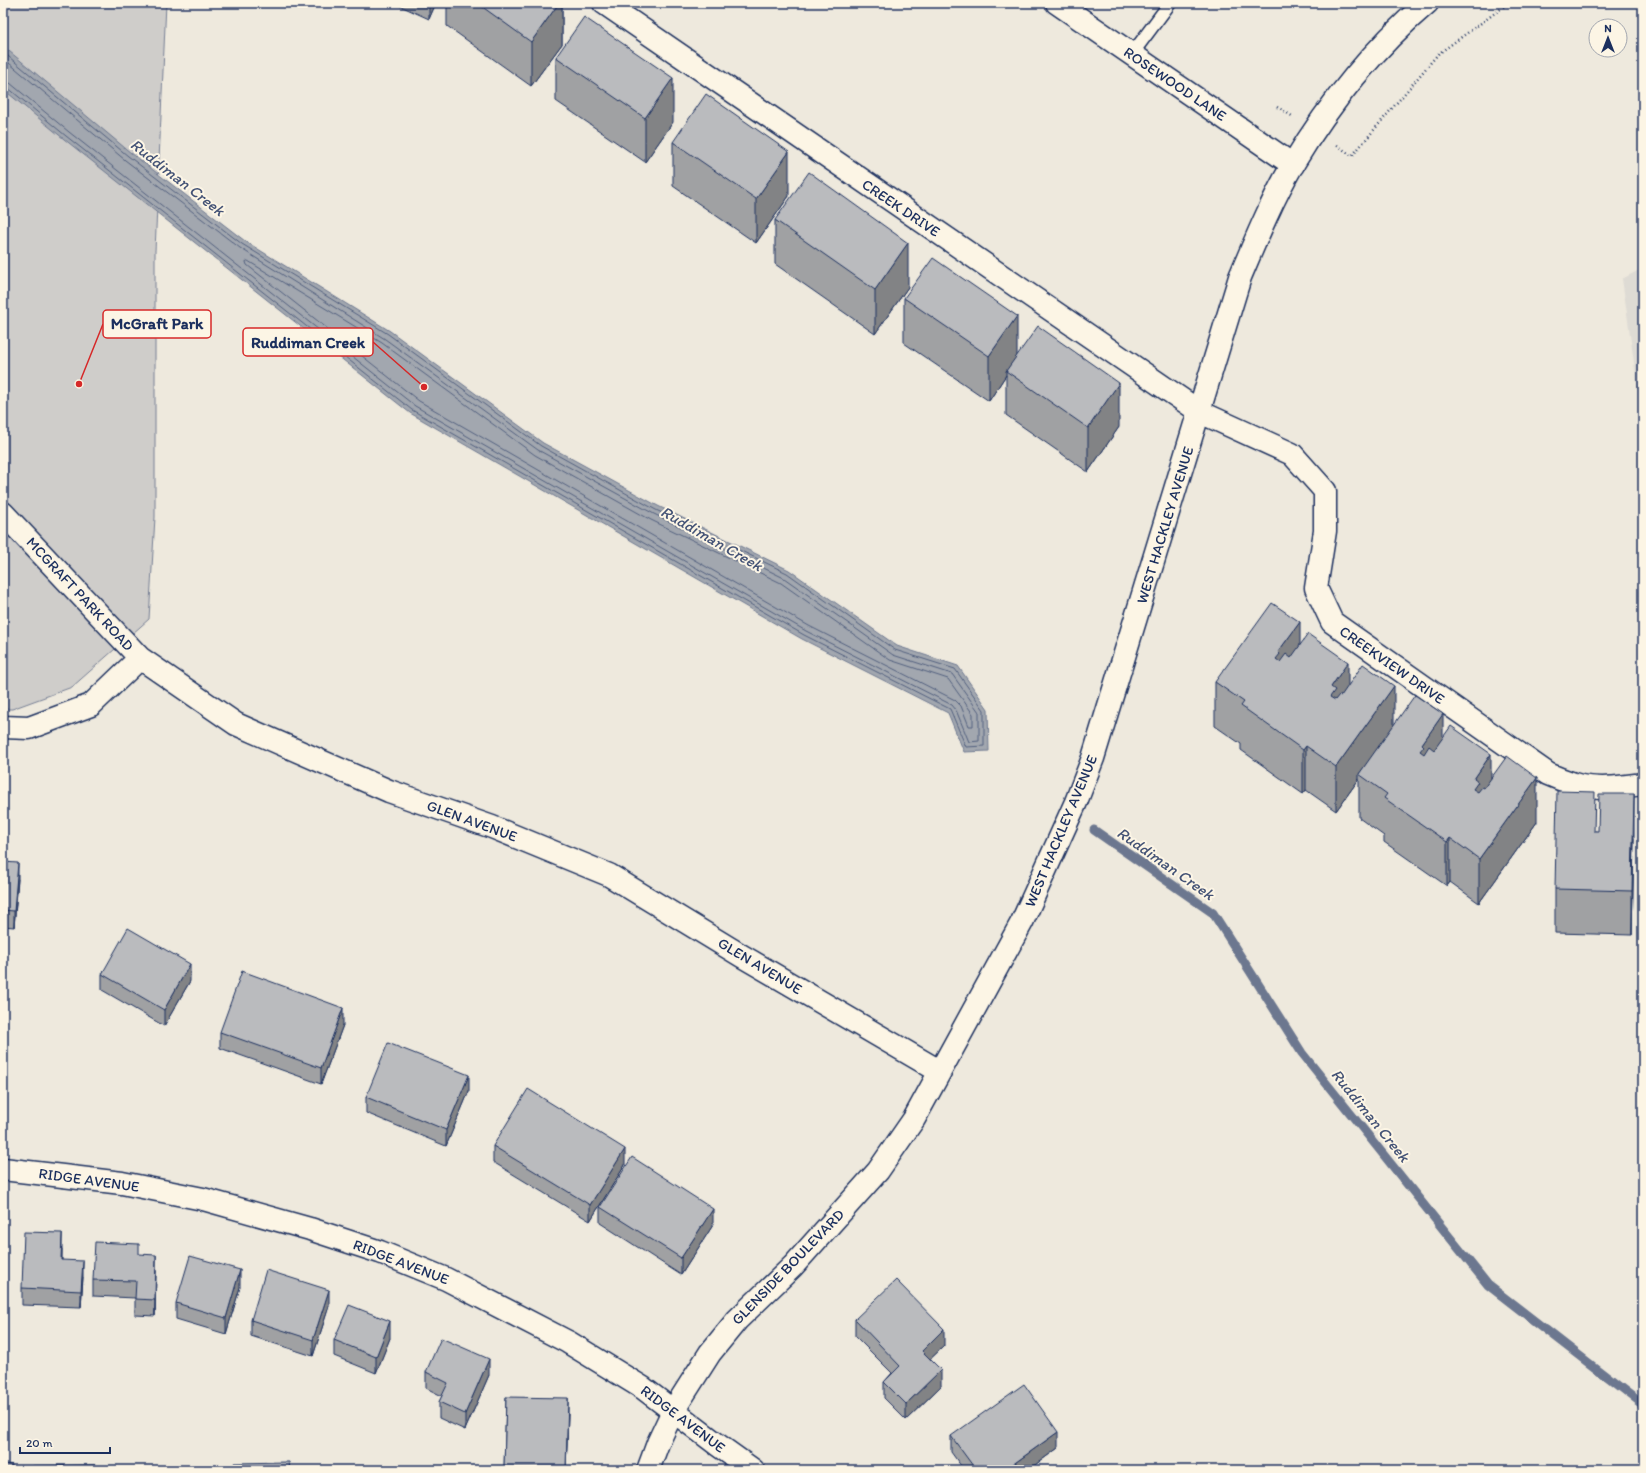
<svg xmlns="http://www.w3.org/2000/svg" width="1646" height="1473" viewBox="0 0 1646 1473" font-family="Itim,sans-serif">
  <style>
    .built { fill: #dedbd4 }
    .green { fill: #cfcdca; stroke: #757e94 }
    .water { fill: #a2a7af; stroke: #6c778f }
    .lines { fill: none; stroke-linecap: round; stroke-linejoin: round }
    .shore { stroke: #515f7e; stroke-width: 1 }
    .stream { stroke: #6c778f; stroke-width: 9 }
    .service-casing { stroke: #1b2f5e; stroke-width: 15 }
    .minor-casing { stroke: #1b2f5e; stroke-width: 25 }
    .path { stroke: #1b2f5e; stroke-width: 2.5; stroke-dasharray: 1 3; stroke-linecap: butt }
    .service { stroke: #fcf5e5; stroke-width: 12 }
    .minor { stroke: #fcf5e5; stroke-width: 22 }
    .wall { fill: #a0a1a3; stroke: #1b2f5e }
    .shaded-wall { fill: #828385; stroke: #1b2f5e }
    .building { fill: #babbbe; stroke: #1b2f5e }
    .labels { text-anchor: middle; stroke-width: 4; stroke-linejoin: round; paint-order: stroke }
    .street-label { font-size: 15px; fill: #1b2f5e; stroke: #fcf5e5 }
    .water-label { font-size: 16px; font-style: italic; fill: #445376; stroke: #fcf5e5 }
    .leader { fill: none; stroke: #d62828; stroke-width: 1.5 }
    .callout-dot { fill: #d62828; stroke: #fcf5e5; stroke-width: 1.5 }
    .callout { fill: #fcf5e5; stroke: #d62828; stroke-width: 1.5 }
    .callout-label { font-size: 16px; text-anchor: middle; font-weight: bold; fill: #1b2f5e }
  </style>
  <rect width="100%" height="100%" fill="#eee9dd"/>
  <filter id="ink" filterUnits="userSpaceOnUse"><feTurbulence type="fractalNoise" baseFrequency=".025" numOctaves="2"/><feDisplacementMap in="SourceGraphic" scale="8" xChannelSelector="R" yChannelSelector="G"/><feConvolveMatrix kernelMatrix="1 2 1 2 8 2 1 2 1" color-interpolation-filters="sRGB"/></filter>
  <g filter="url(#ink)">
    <path class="built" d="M1643 268V425L1622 279Z"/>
    <path class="green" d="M3 3H166L155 251V517L149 619 72 687 12 709H3Z"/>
    <path class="water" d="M3 46 131 153 245 241 390 331 543 443 658 506 789 570 897 646 958 666 988 709 989 751 964 752 948 713 802 639 410 413 64 139 3 89Z"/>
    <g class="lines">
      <path class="shore" d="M3 52 128 156 242 244 388 334 541 446 656 510 787 573 895 650 955 669 984 710V746L966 747 950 709 804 635 412 410 66 136 7 87 3 86
        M3 58 125 160 240 248 385 339 538 450 654 514 784 578 893 655 952 674 979 712V741L969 742 956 710 952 705 806 631 415 406 69 132 10 83 3 81
        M248 261 382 343 535 455 651 520 781 583 890 660 948 679 973 714V726H969L961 706 955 700 809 626 419 401 247 265 246 262Z"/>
      <path class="stream" d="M1094 830 1213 913 1302 1053 1488 1285 1643 1405"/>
      <g class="service-casing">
        <path id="service" d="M1132 54 1170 3"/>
      </g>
      <g class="minor-casing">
        <path id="minor" d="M604 3 1200 412 1292 454 1325 491V531L1316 588 1332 622 1548 774C1557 778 1565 781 1574 784 1596 791 1621 787 1643 784
          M1057 3 1293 165
          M3 513 140 658 236 724 389 791 492 827 609 875 742 956 939 1071
          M3 727 29 728 91 705 140 658
          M3 1169 122 1183 203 1199 310 1229 380 1252 446 1279 568 1342 643 1388 718 1445 753 1470
          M648 1470 658 1443 673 1411 710 1353 737 1320 793 1266 878 1171 914 1119 1022 922 1076 802 1093 758 1240 277C1256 239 1272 200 1293 164 1329 104 1373 49 1427 3"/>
      </g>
      <path class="path" d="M1277 107 1292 116
        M1337 145 1352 156 1438 54 1509 3"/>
      <use href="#service" class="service"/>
      <use href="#minor" class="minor"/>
    </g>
    <path class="wall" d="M394 3H436L429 19Z
      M447 3H562V44L531 86 447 26Z
      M556 57 673 122 645 162 556 101Z
      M673 142 789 196 756 243 673 186Z
      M775 220 908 287 875 334 775 264Z
      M904 298 1017 356 1119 427 1088 472 1006 415V375L989 401 904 343Z
      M1300 646 1394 725 1443 738 1491 778 1537 822 1479 903 1450 882 1447 886 1384 842V836L1359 818V779L1336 811 1306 790 1303 794 1241 750V744L1215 726V682Z
      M1595 831 1634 838 1632 935 1555 933V889Z
      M3 862 18 879 14 927 3 926Z
      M102 974 190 981 164 1026 102 990Z
      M343 1025 321 1084 220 1048V1032Z
      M469 1091 446 1146 366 1113V1097Z
      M493 1146 625 1165 590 1221 493 1162Z
      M600 1207 713 1225 681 1275 600 1223Z
      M62 1249V1260L83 1277 81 1307 22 1305V1288Z
      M139 1254 156 1271 155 1316 135 1315V1298L93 1296V1280Z
      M240 1287 226 1334 176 1319V1303Z
      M329 1306 313 1356 251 1336V1320Z
      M855 1319 944 1346 930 1359 941 1386 906 1420 884 1398V1382L892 1373 855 1336Z
      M390 1338 376 1373 334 1356V1340Z
      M426 1372 489 1375 465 1430 439 1418V1402L442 1396 426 1388Z
      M506 1397 568 1414 566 1470H504Z
      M951 1436 1058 1448 1028 1470H964L951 1452Z"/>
    <path class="shaded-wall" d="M429 3H436L429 19Z
      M559 3H562V44L531 86V42Z
      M673 78V122L645 162V118Z
      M789 152V196L756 243V199Z
      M908 243V287L875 334V290Z
      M1017 316V360L1006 371V375L989 401V356Z
      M1119 383V427L1088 472V428Z
      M1300 622V667L1280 694 1276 659 1278 652Z
      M1348 662V707L1330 741V697L1331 687Z
      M1394 686V730L1359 774V779L1336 811V767Z
      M1443 714V758L1424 786 1420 751 1422 744Z
      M1306 746V790L1303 794V750Z
      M1491 754V798L1478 817 1473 789 1474 779Z
      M1537 778V822L1479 903V859Z
      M1634 794V838L1632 935V891Z
      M1450 838V882L1447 886V842Z
      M18 863V879L14 927V911Z
      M190 964V981L164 1026V1010Z
      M343 1008V1025L321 1084V1068Z
      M469 1075V1091L446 1146V1130Z
      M625 1149V1165L590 1221V1205Z
      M713 1209V1225L681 1275V1258Z
      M62 1233V1249L61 1276V1260Z
      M156 1255V1271L155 1316V1300Z
      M83 1261V1277L81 1307V1291Z
      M240 1270V1287L226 1334V1318Z
      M329 1290V1306L313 1356V1340Z
      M390 1321V1338L376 1373V1357Z
      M944 1329V1346L922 1367V1351Z
      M489 1359V1375L465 1430V1414Z
      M941 1370V1386L906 1420V1404Z
      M568 1398V1414L566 1470Z
      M1058 1432V1448L1028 1470H1005Z"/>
    <path class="building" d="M477 3H559L531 42Z
      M584 17 673 78 645 118 556 57Z
      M706 94 789 152 756 199 673 142Z
      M809 172 908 243 875 290 775 220Z
      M933 258 1017 316 989 356 904 298Z
      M1038 326 1119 383 1088 428 1006 371Z
      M1272 603 1300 622 1278 652 1280 654 1276 659 1280 662 1286 654 1291 658 1308 634 1348 662 1331 687 1335 690 1330 697 1335 700 1339 695 1341 696 1363 664 1394 686 1336 767 1306 746 1303 750 1241 706 1244 702 1215 682Z
      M1415 695 1443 714 1422 744 1424 746 1420 751 1424 754 1429 746 1434 750 1451 726 1491 754 1474 779 1478 782 1473 789 1478 792 1482 787 1484 788 1507 756 1537 778 1479 859 1450 838 1447 842 1384 798 1387 794 1359 774Z
      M1557 791 1595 792 1594 831H1598L1599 794H1634L1632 891 1555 889Z
      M3 862 18 863 14 911 3 910Z
      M128 928 190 964 164 1010 102 974Z
      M242 971 343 1008 321 1068 220 1032Z
      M388 1043 469 1075 446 1130 366 1097Z
      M528 1089 625 1149 590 1205 493 1146Z
      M632 1157 713 1209 681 1258 600 1207Z
      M24 1232 62 1233 61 1260 83 1261 81 1291 22 1288Z
      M95 1242 139 1244V1254L156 1255 155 1300 135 1299 136 1281 93 1280Z
      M190 1256 240 1270 226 1318 176 1303Z
      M266 1270 329 1290 313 1340 251 1320Z
      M896 1280 944 1329 922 1351 941 1370 906 1404 884 1382 900 1366 855 1319Z
      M349 1305 390 1321 376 1357 334 1340Z
      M441 1338 489 1359 465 1414 439 1402 448 1383 426 1372Z
      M1024 1384 1058 1432 1005 1470H976L951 1436Z
      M506 1397 568 1398 566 1469 504 1468Z
      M289 1462 290 1470H235L234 1463Z
      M3 1464 12 1465V1470H3Z
      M96 1465V1470H33V1466Z"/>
  </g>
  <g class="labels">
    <g class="street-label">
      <text transform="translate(1175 84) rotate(34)" y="5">ROSEWOOD LANE</text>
      <text transform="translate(901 208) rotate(34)" y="5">CREEK DRIVE</text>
      <text transform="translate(1165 525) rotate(-73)" y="5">WEST HACKLEY AVENUE</text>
      <text transform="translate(80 594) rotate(47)" y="5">MCGRAFT PARK ROAD</text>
      <text transform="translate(1392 665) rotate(35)" y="5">CREEKVIEW DRIVE</text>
      <text transform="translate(472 821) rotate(20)" y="5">GLEN AVENUE</text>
      <text transform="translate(1061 831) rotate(-67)" y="5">WEST HACKLEY AVENUE</text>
      <text transform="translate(760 966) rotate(31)" y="5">GLEN AVENUE</text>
      <text transform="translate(89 1180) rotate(8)" y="5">RIDGE AVENUE</text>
      <text transform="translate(401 1262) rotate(21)" y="5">RIDGE AVENUE</text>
      <text transform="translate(788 1267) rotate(-46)" y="5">GLENSIDE BOULEVARD</text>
      <text transform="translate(683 1419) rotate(37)" y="5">RIDGE AVENUE</text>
    </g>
    <g class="water-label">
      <text transform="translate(178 177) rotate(38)" y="6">Ruddiman Creek</text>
      <text transform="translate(712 538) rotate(30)" y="6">Ruddiman Creek</text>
      <text transform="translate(1166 863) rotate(35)" y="6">Ruddiman Creek</text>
      <text transform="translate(1371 1115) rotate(51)" y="6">Ruddiman Creek</text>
    </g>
  </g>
  <path class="leader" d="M79 384L103 324M424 387L373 342"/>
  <g class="callout-dot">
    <circle cx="79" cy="384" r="4"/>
    <circle cx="424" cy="387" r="4"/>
  </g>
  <g class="callout">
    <rect x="103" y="310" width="108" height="28" rx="4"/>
    <rect x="243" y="328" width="130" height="28" rx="4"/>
  </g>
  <g class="callout-label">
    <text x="157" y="329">McGraft Park</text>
    <text x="308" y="348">Ruddiman Creek</text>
  </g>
  <rect width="1646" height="1473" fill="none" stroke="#fcf5e5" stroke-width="16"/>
  <rect x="8" y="8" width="1630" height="1457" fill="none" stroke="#1b2f5e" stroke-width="1.5" filter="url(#ink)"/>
  <g transform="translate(1608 38)"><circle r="19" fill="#fcf5e5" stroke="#a2a6af"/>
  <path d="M0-3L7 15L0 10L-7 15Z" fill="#1b2f5e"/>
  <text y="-6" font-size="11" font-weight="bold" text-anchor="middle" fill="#1b2f5e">N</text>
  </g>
  <path d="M20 1447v6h90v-6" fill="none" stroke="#1b2f5e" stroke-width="2"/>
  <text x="26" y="1447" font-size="12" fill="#1b2f5e" stroke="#fcf5e5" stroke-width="3" paint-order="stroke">20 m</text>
</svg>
